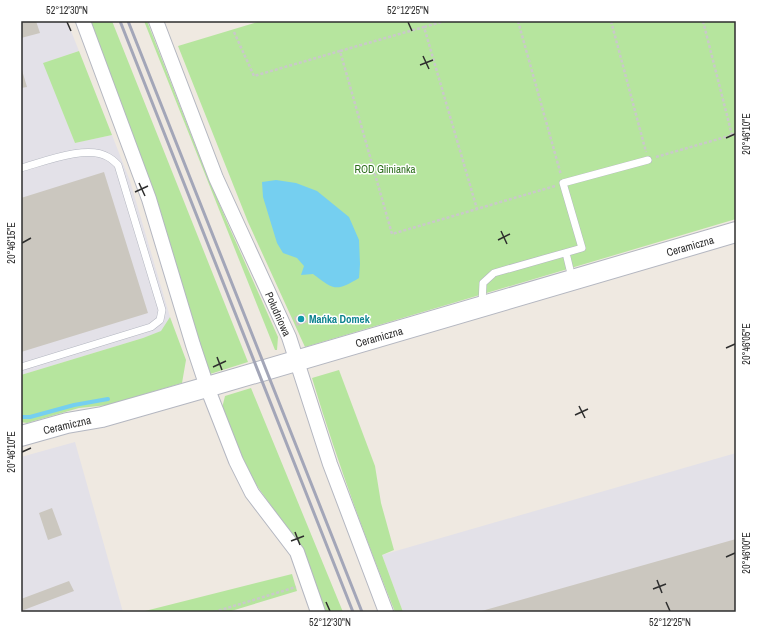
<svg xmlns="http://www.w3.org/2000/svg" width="757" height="633" viewBox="0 0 757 633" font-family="'Archivo Narrow',sans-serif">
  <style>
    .industrial { fill: #e3e1e8 }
    .green { fill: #b6e59e }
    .water { fill: #75cff0 }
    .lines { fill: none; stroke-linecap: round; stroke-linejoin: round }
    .stream { stroke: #75cff0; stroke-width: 4 }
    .building { fill: #cbc7bf }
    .service-casing { stroke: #b4b7c1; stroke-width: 8 }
    .minor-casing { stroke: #b4b7c1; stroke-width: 16 }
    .secondary-casing { stroke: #b4b7c1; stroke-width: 22 }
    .path { stroke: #c9c9c9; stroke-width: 2.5; stroke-dasharray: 3 2; stroke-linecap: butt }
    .service { stroke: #fff; stroke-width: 7 }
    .minor { stroke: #fff; stroke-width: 14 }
    .secondary { stroke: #fff; stroke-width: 20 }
    .rail { stroke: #a3a6b8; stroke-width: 3 }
    .ticks { fill: none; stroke: #2e2e2e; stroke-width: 1.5 }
    .culture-dot { fill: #0f9aa8; stroke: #fff; stroke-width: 1.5 }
    .labels { text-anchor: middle; stroke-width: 3; stroke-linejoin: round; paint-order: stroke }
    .park-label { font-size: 11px; fill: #2c6e1b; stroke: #fff }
    .street-label { font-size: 11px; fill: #2e2e2e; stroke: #fff }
    .culture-label { font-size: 11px; font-weight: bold; fill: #0d838f; stroke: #fff; text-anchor: start }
    .neatline { fill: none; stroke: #2e2e2e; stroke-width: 1.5 }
    .ticks-label { font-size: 10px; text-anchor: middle; fill: #2e2e2e }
  </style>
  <rect width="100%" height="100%" fill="#efe9e1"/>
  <path class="industrial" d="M21 21H67L79 51 44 63 75 143 112 135 130 181 170 317 162 331 143 338 21 375Z
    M75 442 123 612H21V457Z
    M736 453V612H403L382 555Z"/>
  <path class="green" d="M89 21H112L248 362 210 374 196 339 144 166Z
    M144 21H147L201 160 227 222 278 337 277 350H275Z
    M261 21H736V219L305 347 248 222 178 46Z
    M79 51 112 135 75 143 43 63Z
    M170 317 186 360 182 383 108 405 79 408 27 423 21 422V375L143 338 161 331Z
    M339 370 375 466 381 503 394 550 382 555 403 612H395C364 535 336 458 312 378Z
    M251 388 343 612H325L300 546 247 472 222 408 225 396Z
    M292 574 297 591 228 612H141Z"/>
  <path class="water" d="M276 180 296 183 317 191 349 217 359 240 360 264 359 278C336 292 334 290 313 274L301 275 304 266 297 258 283 253 277 243 263 197 262 182Z"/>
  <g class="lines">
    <path class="stream" d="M21 417H30L74 405 108 399"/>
  </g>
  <path class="building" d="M21 21H36L40 33 21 38Z
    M21 67 27 87 21 88Z
    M104 172 148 313 21 352V198Z
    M304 313 308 322 297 326 294 317Z
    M52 508 62 535 48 540 39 513Z
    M736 539V612H478Z
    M69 581 74 591 21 611V599Z"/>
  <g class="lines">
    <g class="service-casing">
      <path id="service" d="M21 168C43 162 88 144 108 157 112 159 115 162 118 165L162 310 160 320 151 327 21 367
        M566 253 572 278
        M482 304 483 283 494 273 582 248 563 183 648 160"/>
    </g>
    <g class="minor-casing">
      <path id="minor" d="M83 21 149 199 193 345 207 387 236 461 252 493 297 552 318 612
        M156 21 216 178 289 337 330 464 386 612"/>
    </g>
    <g class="secondary-casing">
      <path id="secondary" d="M21 436 67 423 102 417 207 387 736 232"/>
    </g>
    <path class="path" d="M518 21 561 175
      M611 21 646 152
      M703 21 732 135
      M424 27 445 21
      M234 32 254 76 340 51 392 234 555 186
      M340 51 424 27 477 209
      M656 157 736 134
      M214 612 296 587"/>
    <use href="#service" class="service"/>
    <use href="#minor" class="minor"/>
    <use href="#secondary" class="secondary"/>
    <path class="rail" d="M120 21 353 612
      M128 21 362 612"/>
  </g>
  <path class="ticks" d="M67 22 71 31M408 22 412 31M423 56 429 69M420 65 433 60M726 138 735 134M139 183 145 196M135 192 148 186M501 231 507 244M498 240 510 234M22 243 31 238M726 348 735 344M217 357 222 370M213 367 226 361M579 406 585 418M575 415 588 409M22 452 31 448M295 532 300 545M291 541 304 536M726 557 735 553M657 580 662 593M653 589 666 584M326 602 330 611M666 602 670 611"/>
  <circle class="culture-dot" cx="301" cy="319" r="4"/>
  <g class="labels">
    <g class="park-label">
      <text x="385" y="173">ROD Glinianka</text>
    </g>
    <g class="street-label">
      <text transform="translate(690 246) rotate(-16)" y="4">Ceramiczna</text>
      <text transform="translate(278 314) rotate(66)" y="4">Południowa</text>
      <text transform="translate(379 337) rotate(-16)" y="4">Ceramiczna</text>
      <text transform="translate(67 425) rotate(-13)" y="4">Ceramiczna</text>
    </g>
    <g class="culture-label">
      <text x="309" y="323">Mańka Domek</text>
    </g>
  </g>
  <rect width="757" height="633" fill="none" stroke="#ffffff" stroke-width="44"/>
  <rect x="22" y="22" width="713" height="589" class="neatline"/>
  <g class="ticks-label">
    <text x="67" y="14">52°12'30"N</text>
    <text x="408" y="14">52°12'25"N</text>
    <text transform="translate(746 134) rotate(-90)" y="4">20°46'10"E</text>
    <text transform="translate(11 243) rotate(-90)" y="4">20°46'15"E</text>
    <text transform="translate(746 344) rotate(-90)" y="4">20°46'05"E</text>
    <text transform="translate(11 452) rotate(-90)" y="4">20°46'10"E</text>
    <text transform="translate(746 553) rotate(-90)" y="4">20°46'00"E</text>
    <text x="330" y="626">52°12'30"N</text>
    <text x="670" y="626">52°12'25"N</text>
  </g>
</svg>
